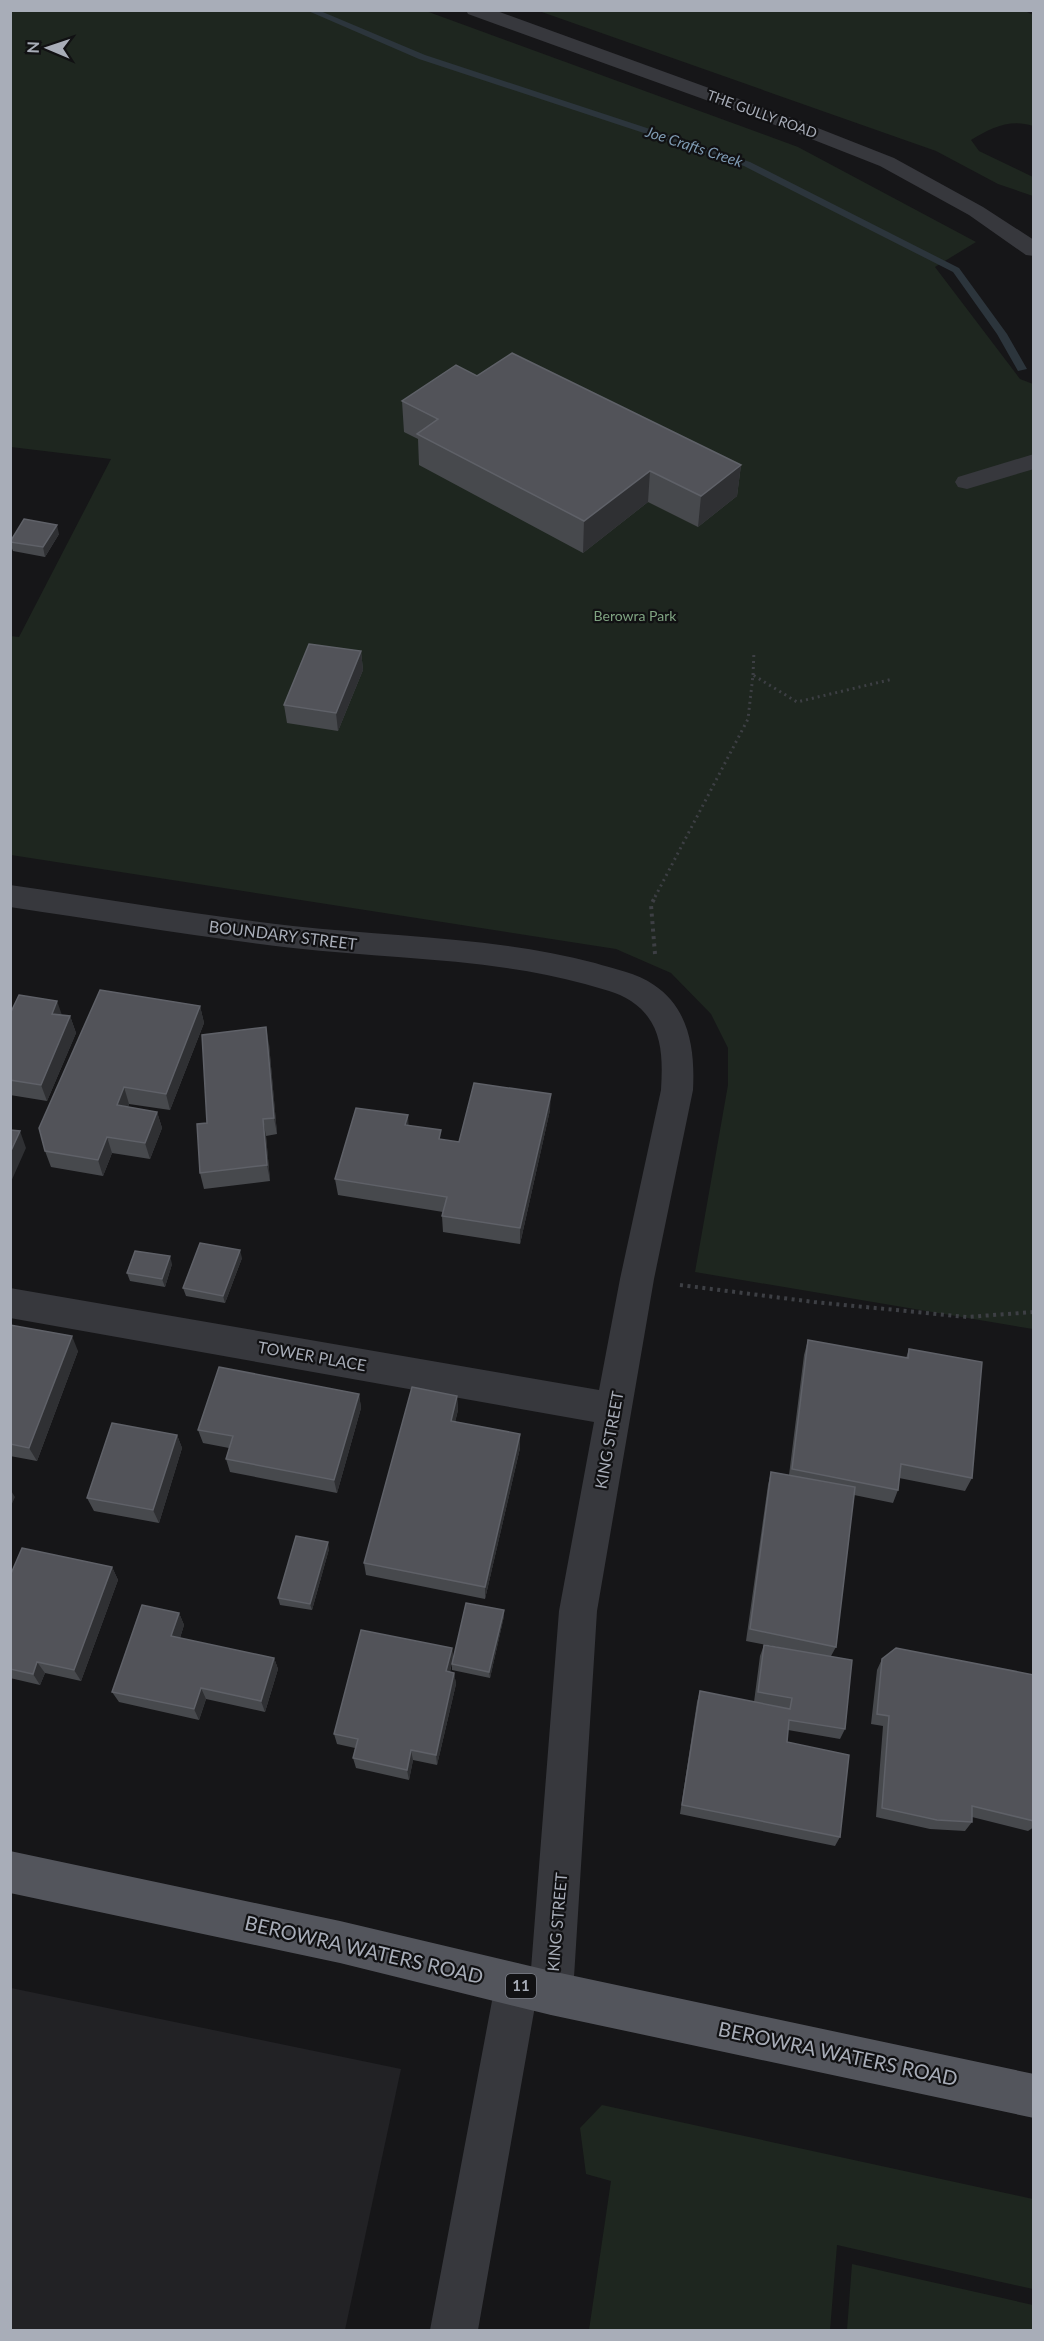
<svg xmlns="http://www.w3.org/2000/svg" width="1044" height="2341" viewBox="0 0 1044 2341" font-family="Lato,sans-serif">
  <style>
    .built { fill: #222225 }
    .green { fill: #1e261f }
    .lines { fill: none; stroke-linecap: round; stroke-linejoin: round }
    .stream { fill: #2c353c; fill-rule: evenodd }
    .path-far1 { stroke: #3d3f44; stroke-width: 3; stroke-dasharray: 2 4; stroke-linecap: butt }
    .path { stroke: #3d3f44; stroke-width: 4; stroke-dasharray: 3 4.5; stroke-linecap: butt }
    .minor { fill: #37383d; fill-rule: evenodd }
    .major { fill: #53555c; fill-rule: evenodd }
    .wall { fill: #47494d }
    .shaded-wall { fill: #2f3033 }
    .building { fill: #525359; stroke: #5f6168; stroke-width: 1.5 }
    .labels { text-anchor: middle; stroke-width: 4.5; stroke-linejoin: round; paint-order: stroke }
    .far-street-label { font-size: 14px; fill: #a8adb8; stroke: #111113 }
    .far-park-label { font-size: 14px; fill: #7fa381; stroke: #111113 }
    .far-water-label { font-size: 15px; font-style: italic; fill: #7f9bb3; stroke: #111113 }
    .shield { fill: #111113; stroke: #7b7e86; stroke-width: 1.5 }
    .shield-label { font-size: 15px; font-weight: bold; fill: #a8adb8 }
    .street-label { font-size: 16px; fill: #a8adb8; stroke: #111113 }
    .near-street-label { font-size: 20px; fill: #a8adb8; stroke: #111113 }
  </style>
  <rect width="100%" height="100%" fill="#161618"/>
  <path class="built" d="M11 1988 401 2069 345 2330H11Z"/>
  <path class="green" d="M11 11H426L798 147 976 242 935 267 1020 379 1033 384V1329L695 1272 728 1085V1048L711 1014 671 973 616 949 11 855 10 636 19 637 111 459 11 447Z
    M539 11H1025L1033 15V126C1011 118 990 128 971 140L979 151 1033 177V196L998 184 936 151Z
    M602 2105 1033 2199V2289L837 2245 830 2330H589L611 2181 586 2174 580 2128Z
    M852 2264 1033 2305V2330H847Z"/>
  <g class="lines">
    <path class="stream" d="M306 10H318L425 55 750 162 959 268 1007 334 1027 369 1018 371 997 334 953 272 744 166 419 59Z"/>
    <path class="path-far1" d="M753 675 754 651
      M655 897 748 719 753 675 797 702 893 679"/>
    <path class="path" d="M655 954 651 905 656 895
      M680 1285 814 1302 967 1317 1034 1312"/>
    <path class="minor" d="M466 10H494L800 121 894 158 983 207 1034 240V256L1026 255 969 215 880 166 786 129 468 14Z
      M1034 454V469L967 489 958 487 955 482 958 477Z
      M10 885C105 899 199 915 293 926 394 937 497 937 595 963 614 969 637 973 654 985 690 1009 695 1051 693 1090L654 1279 597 1611 573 1993 566 2008 551 2015 535 2006 478 2330H430L495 1985 502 1970 517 1963 531 1969 559 1611 594 1422 10 1318V1288L599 1390 620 1279 661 1090C663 1056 663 1022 631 1001 618 992 601 989 585 984 491 958 389 959 293 948 198 937 104 921 10 907Z"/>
    <path class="major" d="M10 1851 340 1921 551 1971 1034 2074V2118L551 2015 340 1963 10 1893Z"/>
  </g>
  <path class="wall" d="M477 376 741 465 737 496 698 527 648 502 583 553 419 465 418 439 404 432 402 401Z
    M59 534 45 557 13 551 10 544V541Z
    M361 651 363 670 338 731 287 723 284 705Z
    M200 1006 204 1023 170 1110 129 1104 128 1107 157 1112 162 1128 150 1159 112 1153 103 1176 51 1167 45 1151Z
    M10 1014 62 1015 70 1016 76 1033 47 1101 10 1095Z
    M269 1044 277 1134 266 1136 270 1181 204 1189 200 1173 207 1123Z
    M550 1110 520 1244 443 1232 442 1216 443 1212 338 1195 335 1179 409 1125 442 1140 459 1142Z
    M242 1258 225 1303 186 1296 183 1288Z
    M172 1264 165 1287 130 1281 127 1273Z
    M10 1325 78 1351 37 1461 10 1456Z
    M808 1340 906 1358 909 1349 972 1478 965 1491 899 1478 898 1490 893 1503 854 1495 836 1647 831 1656 845 1729 840 1739 788 1730 787 1742 840 1837 835 1846 680 1814 697 1702 700 1691 754 1702 760 1656 764 1645 783 1648 746 1641 768 1485 771 1472 789 1475 804 1355Z
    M359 1394 361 1408 337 1493 230 1472 226 1459 229 1448 203 1443 198 1430Z
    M457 1396 458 1410 455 1422 520 1448 485 1599 366 1575 364 1563Z
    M177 1435 182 1448 159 1523 94 1511 87 1498Z
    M329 1549 312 1610 280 1605 278 1598Z
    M112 1567 118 1580 81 1681 45 1673 40 1685 10 1678V1576Z
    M179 1613 184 1625 180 1638 274 1658 278 1669 265 1712 206 1699 199 1720 119 1702 112 1692Z
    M504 1616 490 1678 452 1670V1664Z
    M452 1648 453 1659 450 1672 454 1673 456 1684 437 1765 413 1760 409 1780 356 1768 353 1758 355 1748 337 1744 334 1734Z
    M882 1659 1034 1675V1827L1028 1831 972 1817V1822L965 1831 930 1829 876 1817 883 1726 871 1724 877 1670Z"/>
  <path class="shaded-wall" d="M741 465 737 496 698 527 701 496Z
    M650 471 648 502 583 553 584 521Z
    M57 525 59 534 45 557 43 547Z
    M361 651 363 670 338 731 336 713Z
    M57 1001 63 1018 52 1014Z
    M200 1006 204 1023 170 1110 166 1094Z
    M70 1016 76 1033 47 1101 41 1085Z
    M266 1027 269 1044 277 1134 274 1118Z
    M124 1087 129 1104 122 1121 117 1105Z
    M551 1094 550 1110 520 1244V1228Z
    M157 1112 162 1128 150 1159 145 1143Z
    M408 1115 409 1132 405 1125Z
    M263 1119 266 1136 270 1181 267 1165Z
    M20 1131 26 1148 10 1184V1153Z
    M107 1137 112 1153 103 1176 98 1160Z
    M240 1250 242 1258 225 1303 223 1296Z
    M170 1256 172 1264 165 1287 162 1279Z
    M72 1336 78 1351 37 1461 29 1448Z
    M359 1394 361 1408 337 1493 334 1480Z
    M457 1396 458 1410 452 1434 451 1421Z
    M520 1434V1448L485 1599V1587Z
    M177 1435 182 1448 159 1523 153 1510Z
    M10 1489 15 1497 10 1508Z
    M328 1542 329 1549 312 1610 310 1604Z
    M112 1567 118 1580 81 1681 74 1670Z
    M504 1610V1616L490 1678 489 1672Z
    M179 1613 184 1625 177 1647 171 1636Z
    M452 1648 453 1659 447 1682 446 1671Z
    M274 1658 278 1669 265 1712 261 1701Z
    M37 1662 45 1673 40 1685 33 1674Z
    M454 1673 456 1684 437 1765 436 1755Z
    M201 1688 206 1699 199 1720 194 1709Z
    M411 1750 413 1760 409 1780 407 1770Z"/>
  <path class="building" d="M512 353 741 465 701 496 650 471 584 521 417 434 438 419 402 401 456 365 477 376Z
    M24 519 57 525 43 547 10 542Z
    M309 644 361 651 336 713 284 705Z
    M100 990 200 1006 166 1094 124 1087 117 1105 157 1112 145 1143 107 1137 98 1160 45 1151 39 1128Z
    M19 995 57 1001 52 1014 70 1016 41 1085 10 1080V1014Z
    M266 1027 274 1118 263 1119 267 1165 200 1173 197 1124 207 1123 202 1035Z
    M474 1083 551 1094 520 1228 442 1216 447 1197 335 1179 356 1108 408 1115 405 1125 441 1130 439 1139 459 1142Z
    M10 1130 20 1131 10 1153Z
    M200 1243 240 1250 223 1296 183 1288Z
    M135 1251 170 1256 162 1279 127 1273Z
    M10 1325 72 1336 29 1448 10 1444Z
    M808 1340 908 1358 909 1349 982 1362 972 1478 901 1464 898 1490 792 1469Z
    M219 1367 359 1394 334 1480 226 1459 233 1436 198 1430Z
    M412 1387 457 1396 451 1421 520 1434 485 1587 364 1563Z
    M112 1423 177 1435 153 1510 87 1498Z
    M771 1472 855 1487 836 1647 750 1629Z
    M296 1536 328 1542 310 1604 278 1598Z
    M22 1548 112 1567 74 1670 37 1662 33 1674 10 1669V1576Z
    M466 1603 504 1610 489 1672 452 1664Z
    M142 1605 179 1613 171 1636 274 1658 261 1701 201 1688 194 1709 112 1692Z
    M361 1630 452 1648 446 1671 454 1673 436 1755 411 1750 407 1770 353 1758 358 1739 334 1734Z
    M764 1645 852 1660 845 1729 789 1720 787 1742 849 1755 840 1837 682 1805 700 1691 790 1709 792 1698 758 1692Z
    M896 1648 1034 1675V1821L972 1806V1822L937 1820 882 1808 889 1716 877 1714 882 1659Z"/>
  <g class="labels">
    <g class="far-street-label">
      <text transform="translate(762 114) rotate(20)" y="5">THE GULLY ROAD</text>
    </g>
    <g class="far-park-label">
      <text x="635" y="621">Berowra Park</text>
    </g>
    <g class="far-water-label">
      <text transform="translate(694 147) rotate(18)" y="5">Joe Crafts Creek</text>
    </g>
    <rect class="shield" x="506" y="1974" width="30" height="24" rx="4.5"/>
    <g class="shield-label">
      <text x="521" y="1991">11</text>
    </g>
    <g class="street-label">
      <text transform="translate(283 935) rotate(7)" y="6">BOUNDARY STREET</text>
      <text transform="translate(312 1356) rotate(10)" y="6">TOWER PLACE</text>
      <text transform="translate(609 1440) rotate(-80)" y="6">KING STREET</text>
      <text transform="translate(557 1922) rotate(-85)" y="6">KING STREET</text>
    </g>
    <g class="near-street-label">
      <text transform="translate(364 1950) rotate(13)" y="7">BEROWRA WATERS ROAD</text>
      <text transform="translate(838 2054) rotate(12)" y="7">BEROWRA WATERS ROAD</text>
    </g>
  </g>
  <rect width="1044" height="2341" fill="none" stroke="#a8adb8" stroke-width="24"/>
  <g transform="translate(48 48) rotate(272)" stroke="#111113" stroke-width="4.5" paint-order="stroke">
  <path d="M0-4.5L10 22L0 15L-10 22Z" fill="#a8adb8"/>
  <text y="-9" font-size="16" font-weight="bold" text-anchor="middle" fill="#a8adb8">N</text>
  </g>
</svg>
